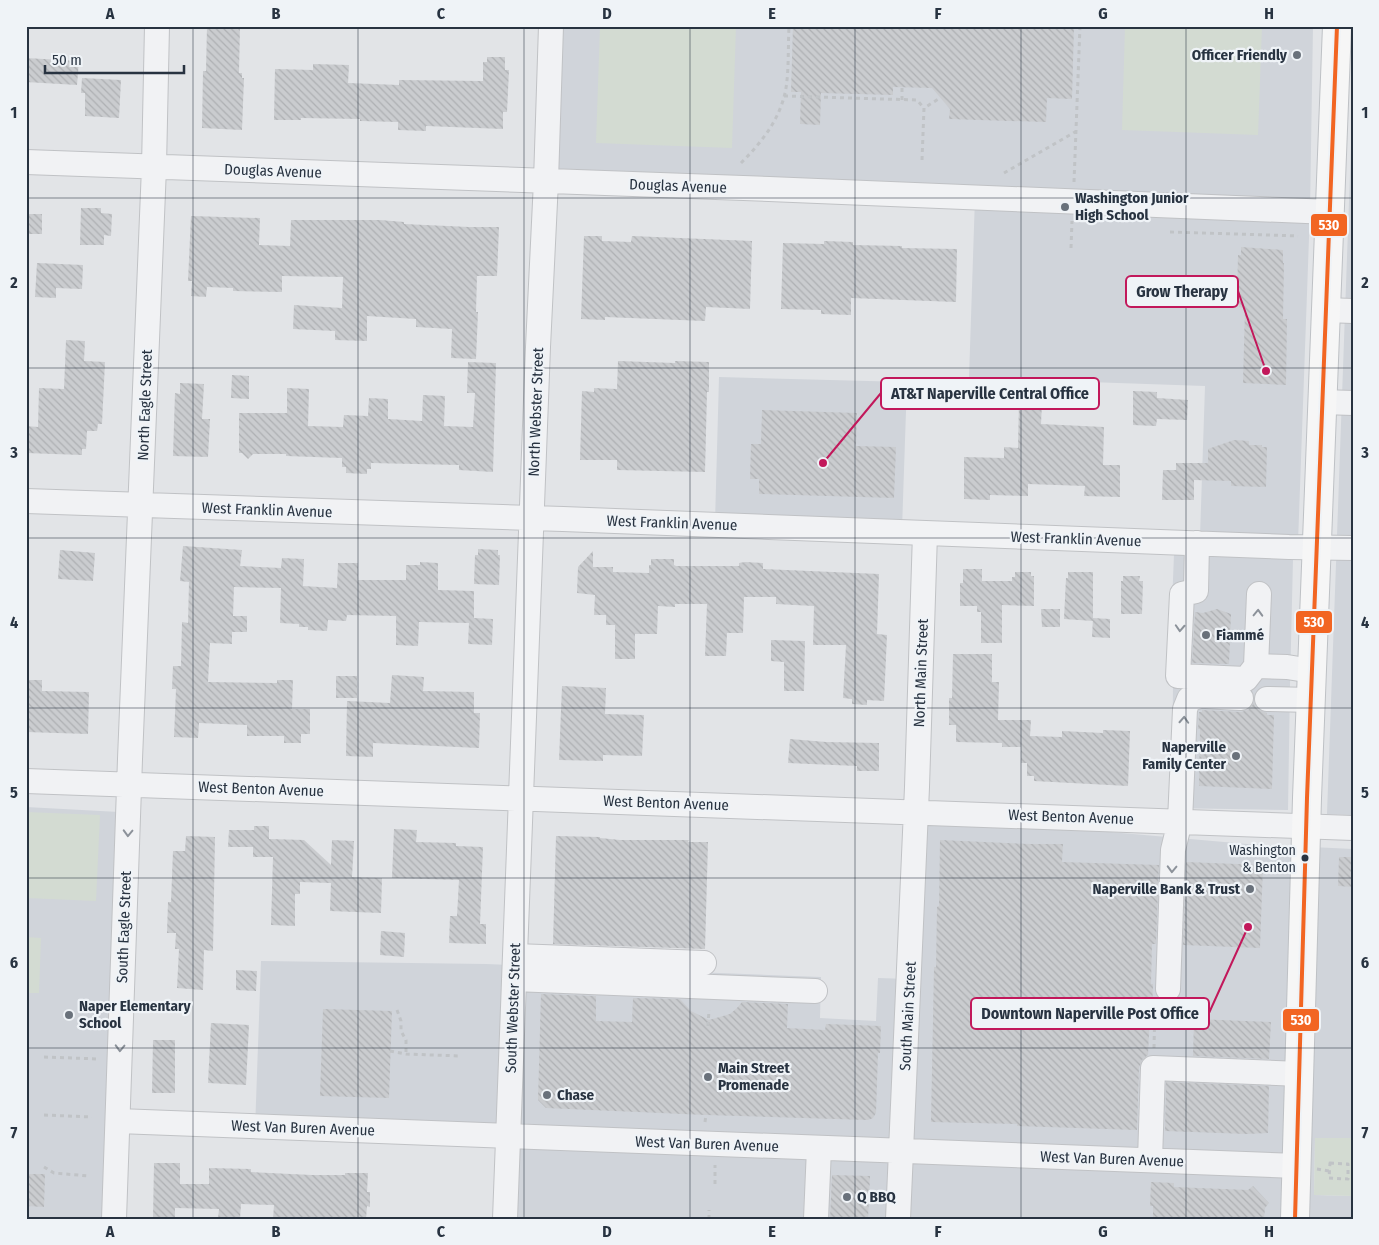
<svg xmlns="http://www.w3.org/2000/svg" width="1379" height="1245" viewBox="0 0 1379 1245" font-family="'Fira Sans Condensed',sans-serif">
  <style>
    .built { fill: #d0d4da }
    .green { fill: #d3dbd2 }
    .building { fill: url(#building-back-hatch) }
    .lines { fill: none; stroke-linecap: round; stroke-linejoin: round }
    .minor-casing { stroke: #c0c2c5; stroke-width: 26 }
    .major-casing { stroke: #bec1c5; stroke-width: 30 }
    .path { stroke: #c0c3c6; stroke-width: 3; stroke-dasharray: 4 4; stroke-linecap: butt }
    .minor { stroke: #f1f2f4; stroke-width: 24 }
    .major { stroke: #f6f6f6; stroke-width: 28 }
    .bus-1-casing { stroke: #eff3f7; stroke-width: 8 }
    .bus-1 { stroke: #f26522; stroke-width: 4 }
    .oneway { stroke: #8c929a }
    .grid { fill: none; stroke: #283341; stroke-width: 1; stroke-opacity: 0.55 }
    .poi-dot { fill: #69717b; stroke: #eff3f7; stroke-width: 2 }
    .bus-dot { fill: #283341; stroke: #eff3f7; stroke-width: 2 }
    .labels { text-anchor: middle; stroke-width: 4.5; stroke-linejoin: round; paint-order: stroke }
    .bus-label { font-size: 14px; fill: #283341; stroke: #eff3f7; text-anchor: end }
    .poi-label { font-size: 15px; font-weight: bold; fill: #283341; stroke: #eff3f7; text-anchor: start }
    .street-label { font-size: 15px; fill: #283341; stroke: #eff3f7 }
    .leader { fill: none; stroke: #c2185b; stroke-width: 2 }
    .callout-dot { fill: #c2185b; stroke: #eff3f7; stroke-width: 2 }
    .callout { fill: #eff3f7; stroke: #c2185b; stroke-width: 2 }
    .callout-label { font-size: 16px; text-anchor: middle; font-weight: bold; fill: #283341 }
    .line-badge { stroke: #eff3f7; stroke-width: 2 }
    .badge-label { font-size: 14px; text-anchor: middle; font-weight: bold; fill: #fff }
    .neatline { fill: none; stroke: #283341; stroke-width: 2 }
    .grid-label { font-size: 16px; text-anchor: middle; font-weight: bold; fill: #283341 }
  </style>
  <defs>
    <pattern id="building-back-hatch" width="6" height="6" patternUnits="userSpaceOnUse" patternTransform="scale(1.25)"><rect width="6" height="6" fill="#cacccf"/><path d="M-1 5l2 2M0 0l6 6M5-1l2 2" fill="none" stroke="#aeb0b3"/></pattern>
  </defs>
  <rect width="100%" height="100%" fill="#e2e4e7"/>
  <path class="built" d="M551 26H1313L1310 210 1298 543 1200 537 1205 386 969 378 975 197 545 178Z
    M1353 90V815L1327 814Z
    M719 377 907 382 902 529 715 522Z
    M1174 554 1293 559 1290 685 1288 810 1172 808 1173 683 1169 681Z
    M26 807 119 812 104 1219H26Z
    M916 815 1247 844 1353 849V1138H1315L1314 1195 1353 1196V1219H505L509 1135 255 1130 261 961 486 964 821 977 820 1018 876 1021 878 978 909 979Z"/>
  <path class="green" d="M600 26H736L732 148 596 143Z
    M1125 26H1262L1258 135 1122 130Z
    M26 812 100 815 96 901 26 898Z
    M26 937 41 938 39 993H26Z
    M1315 1138H1353V1196L1314 1195Z"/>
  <path class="building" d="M207 26H240L239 73H242V78H244L242 130 202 128 203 71H206Z
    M793 26H1074L1072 99 1047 98 1046 122 949 119 950 109 932 88 893 87V95L821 93 820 125 800 124 801 92H791Z
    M487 57H505V70H509L507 112H503V129L426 126V131L398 130V122L360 121V119L301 118V120H274L275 69 313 70V64L349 65 348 83 399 85V80L483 81V62H487Z
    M26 58 79 61 77 85 26 82Z
    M82 78 121 80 119 118 85 116V93H81Z
    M81 208H101V213L112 214 111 236 104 235V245H80Z
    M26 214H42V234H26Z
    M191 216 260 218 259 245 290 246 291 220H380L404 222V224L469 227H499L497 276H477L476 312H478L476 359 451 358 452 329 416 327V319L367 316V341L335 340V331L293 329 294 305 342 308 343 277 282 276V292L233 291V288L207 287 206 297 191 296 192 281H188Z
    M584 236H602V241L631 242 632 236 752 241 750 309 706 307 705 321 605 317V320L581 319Z
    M824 241 853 242V245L902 246V248L957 249 956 302 851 298V315L821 314V310L781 309 783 243 824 244Z
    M1241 247 1283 250V263H1284L1283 319H1287L1286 385 1243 383 1245 308 1239 307V298H1237L1238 255H1241Z
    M37 263 83 265 82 289 56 288V298L35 297Z
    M66 340 85 341 84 361 105 362 102 424H98L97 431H87L86 449H82V455L26 453V426L38 427 39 388 64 389Z
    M618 361 675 363V361L709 362V392H707L705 472 617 470V460H580L582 391 594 392V388L617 389Z
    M468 362 496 363 493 472 459 470V465L371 463V469H367V474L346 473V467H342V458L286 456V454H253L248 459 242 453H239V413H287V388L309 389 308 426 343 427 344 415 368 416 369 398 388 399V419L422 421 423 395 445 396 444 426 473 427 475 393H467Z
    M232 375 249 376V399L231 398Z
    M180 383 204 384 202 419H210L208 457 173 456 175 393 180 394Z
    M1133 391 1157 392V398L1188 400 1187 420 1157 419 1156 426 1133 425Z
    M1019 402 1042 403 1041 424 1104 427 1103 465H1120V497L1084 496 1085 486 1028 484V496L990 495V500L964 499V457L1004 458V447L1018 448Z
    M762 410 857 413 856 446 896 447 894 498 759 494V479H750L751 444H761Z
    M1234 440 1249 441V445H1262V447H1267L1266 487 1231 486V481L1194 480V500H1162L1163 470H1176V463H1208V449Z
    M183 546 242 550 240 566 281 568 282 558 304 559 303 586 337 588 338 563H358V580H406V565H420V562L438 563V590L474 591V618L493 619 492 645 468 644 469 623 419 622 418 646 396 645V616L347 615 346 621 328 620 327 631 308 630V627H299V624L280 623 281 588 234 587 233 616H247V632H232V644L210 643 208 682 277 683V680H293L292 709H310V734H301V743H284V736H247V725L199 723 198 738 174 737 176 689H172L173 666H181L182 622 188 623 189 582 180 581Z
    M478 549 498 550V555H500L499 585 474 584 475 555H478Z
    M60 550 95 553 93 581 58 579Z
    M593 551V567H613V572L649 573V565H651V559H674V565L676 566H739V563L745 562 763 563V569L879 574 877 634 887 635 884 701 867 700V705L852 704V699L843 698 846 645H813L814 606 776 604V597H744L743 633H727L726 656H705L707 604H675V607L658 606 657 634H635V659H615V625H606V615H594L595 595 577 593 578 567Z
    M963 569H982V581H1012V577H1015V572H1031V576H1034V606L1002 605V643H981V612H977V606H960V583H963Z
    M1068 572H1093V621L1064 619 1066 578H1068Z
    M1123 576H1140L1139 581H1143L1142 614H1121V581H1123Z
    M1041 609H1060V627H1042Z
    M1217 609 1231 614 1229 664 1192 663 1195 612 1203 613Z
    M1093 618 1110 619V638L1092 637Z
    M771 640 805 641 804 691H784V662L771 661Z
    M953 654H992V682H999L998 720H1031L1030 736 1062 737V731L1103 733V730L1130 731 1128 786 1034 781V776H1027V763H1021V747H1002V743L956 742V725H949V698H952Z
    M392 675 424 677 423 691 474 692V713H480L479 748 373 743V757L346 756 347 701 390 703Z
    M336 676H357V698H336Z
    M26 680H42V691L89 692 88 734 26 732Z
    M562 686 606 688 605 714 644 715 642 756 603 755V761L559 760Z
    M1254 702 1255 706 1259 710 1267 713V715H1274L1272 789 1199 786 1200 729H1198L1199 712H1202V710L1241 712 1248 710 1252 706Z
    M790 739 826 742 879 743V771H857V766L788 763Z
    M254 826H269V839L304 840 331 865 332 840 354 841 352 877 382 878 381 913 330 911 331 883 300 882V894H295V926L271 925 273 857H253V847H228L229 830H254Z
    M394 829 417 830 416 842 456 843V846L483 847 480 924H486V944L449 943 450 916H457L459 880 392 878Z
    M186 836 215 837 213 951 204 950 203 990 177 988 179 949H175L176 933H167L168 902H171L173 851H185Z
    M556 836 600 837V838L620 840H689L688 842H708L705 949 553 944Z
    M940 840 1030 844H1063L1062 862 1159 865 1156 944H1152L1151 984H1153L1152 1012H1150L1148 1055 1142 1060 1139 1068 1137 1130 1017 1126V1124L931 1122 934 967H936L937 907 939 906Z
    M1339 857H1353V887L1338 886Z
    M1186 862 1263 865 1260 948 1183 945Z
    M381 931 405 933 404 957 380 955Z
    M236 970 257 971 256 991 236 990Z
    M541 994 596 996V1021L632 1022 633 998 680 999 691 1011 709 1020 730 1014 737 1008 742 1002 788 1004 787 1028 825 1030 826 1024 881 1026 880 1053H878L876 1113 873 1118 868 1120 706 1115 546 1108 538 1100Z
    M323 1009 392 1011 389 1098 320 1096Z
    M1194 1019 1271 1022 1269 1059 1193 1056Z
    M211 1023 249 1025 246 1085 208 1083Z
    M153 1040H175V1093H152Z
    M1166 1082 1269 1086 1268 1133 1247 1134 1165 1131Z
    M154 1163H180V1184H209V1168L251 1169V1172L312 1175H345V1173H368L367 1192H370V1207L367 1206 366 1219H273L274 1205 241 1204 240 1219H218L219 1209 175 1208V1219H153Z
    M26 1174H45L44 1207 26 1206Z
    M832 1175 870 1176 868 1219H830Z
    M1151 1182 1174 1183V1187L1248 1190 1253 1186 1269 1203 1265 1208 1264 1219H1153V1206H1150Z"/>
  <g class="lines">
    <g class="minor-casing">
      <path id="minor" d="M26 162 769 189 1330 212
        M1326 310 1353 311
        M1322 402 1353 403
        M26 501 563 519 1289 547 1353 548
        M1197 543 1196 591 1182 594 1178 676 1246 679 1256 666 1259 594
        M1256 666 1287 667 1312 671
        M1267 699 1311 700
        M26 781 1353 828
        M515 956 704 963
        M514 979 815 991
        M1168 989 1173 850 1180 821 1185 709 1189 699 1201 696 1241 698
        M118 1121 1297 1166
        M1150 1160 1153 1068 1300 1074
        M114 1219 130 759 154 167 157 26
        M505 1219 538 347 546 181 551 26
        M816 1219 819 1148
        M898 1219 917 787 925 533"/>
    </g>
    <g class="major-casing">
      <path id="major" d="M1295 1219 1307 798 1337 26"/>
    </g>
    <path class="path" d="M784 96 917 100 924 108
      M902 100V87
      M922 160 924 108 940 98
      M741 163C762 142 781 118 786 88 789 69 788 45 789 26
      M1004 173 1075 132
      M1074 182 1080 26
      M1170 232 1298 236
      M1071 248 1072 221
      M397 1010 401 1021V1031L406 1040V1054
      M708 1026 709 1010
      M1154 1048 1155 1004
      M390 1051 406 1054 460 1056
      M44 1057 99 1059
      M44 1115 92 1117
      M705 1122 706 1115
      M1330 1163 1348 1164V1179L1329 1178Z
      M44 1167 54 1173 89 1176
      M1317 1169 1329 1171
      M715 1184V1165
      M709 1219V1210"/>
    <use href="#minor" class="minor"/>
    <use href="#major" class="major"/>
    <g class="bus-1-casing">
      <path id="bus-1" d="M1295 1219 1307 798 1337 26"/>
    </g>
    <use href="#bus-1" class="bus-1"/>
  </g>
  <defs><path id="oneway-chevron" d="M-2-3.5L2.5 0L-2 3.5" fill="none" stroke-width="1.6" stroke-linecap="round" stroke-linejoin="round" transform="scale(1.25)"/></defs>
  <g class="oneway">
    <use href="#oneway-chevron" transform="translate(1258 613) rotate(-88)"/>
    <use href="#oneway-chevron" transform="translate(1180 628) rotate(93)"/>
    <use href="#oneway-chevron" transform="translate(1184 720) rotate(-87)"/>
    <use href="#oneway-chevron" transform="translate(128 833) rotate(92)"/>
    <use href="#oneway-chevron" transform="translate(1172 869) rotate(92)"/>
    <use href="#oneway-chevron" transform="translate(120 1048) rotate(92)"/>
  </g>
  <path class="grid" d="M193 26V1219M358 26V1219M524 26V1219M690 26V1219M855 26V1219M1021 26V1219M1186 26V1219M26 198H1353M26 368H1353M26 538H1353M26 708H1353M26 878H1353M26 1048H1353"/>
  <g class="poi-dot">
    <circle cx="1297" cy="55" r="5"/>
    <circle cx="1065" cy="207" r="5"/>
    <circle cx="1206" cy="635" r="5"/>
    <circle cx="1236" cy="756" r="5"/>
    <circle cx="1250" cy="889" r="5"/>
    <circle cx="69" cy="1015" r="5"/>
    <circle cx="708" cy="1077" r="5"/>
    <circle cx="547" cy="1095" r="5"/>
    <circle cx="847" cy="1197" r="5"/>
  </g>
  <circle class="bus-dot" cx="1305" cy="858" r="4.5"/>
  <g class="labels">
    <g class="bus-label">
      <text x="1296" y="855">Washington<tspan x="1296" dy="17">&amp; Benton</tspan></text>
    </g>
    <g class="poi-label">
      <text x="1287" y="60" text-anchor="end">Officer Friendly</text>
      <text x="1075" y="203">Washington Junior<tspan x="1075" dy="17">High School</tspan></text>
      <text x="1216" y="640">Fiammé</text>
      <text x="1226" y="752" text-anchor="end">Naperville<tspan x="1226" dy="17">Family Center</tspan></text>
      <text x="1240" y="894" text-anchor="end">Naperville Bank &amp; Trust</text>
      <text x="79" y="1011">Naper Elementary<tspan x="79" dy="17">School</tspan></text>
      <text x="718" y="1073">Main Street<tspan x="718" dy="17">Promenade</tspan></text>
      <text x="557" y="1100">Chase</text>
      <text x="857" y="1202">Q BBQ</text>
    </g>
    <g class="street-label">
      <text transform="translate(273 171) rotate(2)" y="5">Douglas Avenue</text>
      <text transform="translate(678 186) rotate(2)" y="5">Douglas Avenue</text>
      <text transform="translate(145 405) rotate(-88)" y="5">North Eagle Street</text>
      <text transform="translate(536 412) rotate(-88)" y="5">North Webster Street</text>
      <text transform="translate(267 510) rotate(2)" y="5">West Franklin Avenue</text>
      <text transform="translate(672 523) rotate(2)" y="5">West Franklin Avenue</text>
      <text transform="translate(1076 539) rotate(2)" y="5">West Franklin Avenue</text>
      <text transform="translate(921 673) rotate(-88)" y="5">North Main Street</text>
      <text transform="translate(261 789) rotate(2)" y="5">West Benton Avenue</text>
      <text transform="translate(666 803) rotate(2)" y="5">West Benton Avenue</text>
      <text transform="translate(1071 817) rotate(2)" y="5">West Benton Avenue</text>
      <text transform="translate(124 927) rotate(-88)" y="5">South Eagle Street</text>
      <text transform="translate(513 1008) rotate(-88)" y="5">South Webster Street</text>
      <text transform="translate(908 1016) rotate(-87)" y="5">South Main Street</text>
      <text transform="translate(303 1128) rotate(2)" y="5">West Van Buren Avenue</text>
      <text transform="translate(707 1144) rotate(2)" y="5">West Van Buren Avenue</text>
      <text transform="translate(1112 1159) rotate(2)" y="5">West Van Buren Avenue</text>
    </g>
  </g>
  <path class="leader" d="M1266 371L1238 291M823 463L881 393M1248 927L1209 1013"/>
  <g class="callout-dot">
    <circle cx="1266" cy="371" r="5"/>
    <circle cx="823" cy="463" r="5"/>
    <circle cx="1248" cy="927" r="5"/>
  </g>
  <g class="callout">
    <rect x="1126" y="276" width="112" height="31" rx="5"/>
    <rect x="881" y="378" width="218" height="31" rx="5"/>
    <rect x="971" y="998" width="238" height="31" rx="5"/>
  </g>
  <g class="callout-label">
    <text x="1182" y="297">Grow Therapy</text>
    <text x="990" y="399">AT&amp;T Naperville Central Office</text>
    <text x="1090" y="1019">Downtown Naperville Post Office</text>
  </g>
  <g class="line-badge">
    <rect x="1310" y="213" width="38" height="24" rx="5" fill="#f26522"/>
    <rect x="1295" y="610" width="38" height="24" rx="5" fill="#f26522"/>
    <rect x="1282" y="1008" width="38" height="24" rx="5" fill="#f26522"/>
  </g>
  <g class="badge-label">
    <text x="1329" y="230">530</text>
    <text x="1314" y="627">530</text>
    <text x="1301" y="1025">530</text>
  </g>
  <rect width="1379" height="1245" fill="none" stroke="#eff3f7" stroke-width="55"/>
  <path d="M45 65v8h139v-8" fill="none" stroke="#283341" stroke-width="2.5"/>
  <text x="52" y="65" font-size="15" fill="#283341" stroke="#eff3f7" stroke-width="4" paint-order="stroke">50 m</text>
  <rect x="28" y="28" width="1324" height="1190" class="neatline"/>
  <g class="grid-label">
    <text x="110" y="19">A</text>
    <text x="276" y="19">B</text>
    <text x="441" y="19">C</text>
    <text x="607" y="19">D</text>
    <text x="772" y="19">E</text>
    <text x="938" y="19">F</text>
    <text x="1103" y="19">G</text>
    <text x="1269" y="19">H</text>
    <text x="14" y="118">1</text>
    <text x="1365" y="118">1</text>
    <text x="14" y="288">2</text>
    <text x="1365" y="288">2</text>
    <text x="14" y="458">3</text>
    <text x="1365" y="458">3</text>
    <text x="14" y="628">4</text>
    <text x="1365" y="628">4</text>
    <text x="14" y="798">5</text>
    <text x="1365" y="798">5</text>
    <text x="14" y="968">6</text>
    <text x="1365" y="968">6</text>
    <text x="14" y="1138">7</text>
    <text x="1365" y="1138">7</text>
    <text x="110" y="1237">A</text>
    <text x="276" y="1237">B</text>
    <text x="441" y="1237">C</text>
    <text x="607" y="1237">D</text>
    <text x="772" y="1237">E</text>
    <text x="938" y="1237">F</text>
    <text x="1103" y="1237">G</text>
    <text x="1269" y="1237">H</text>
  </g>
</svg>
